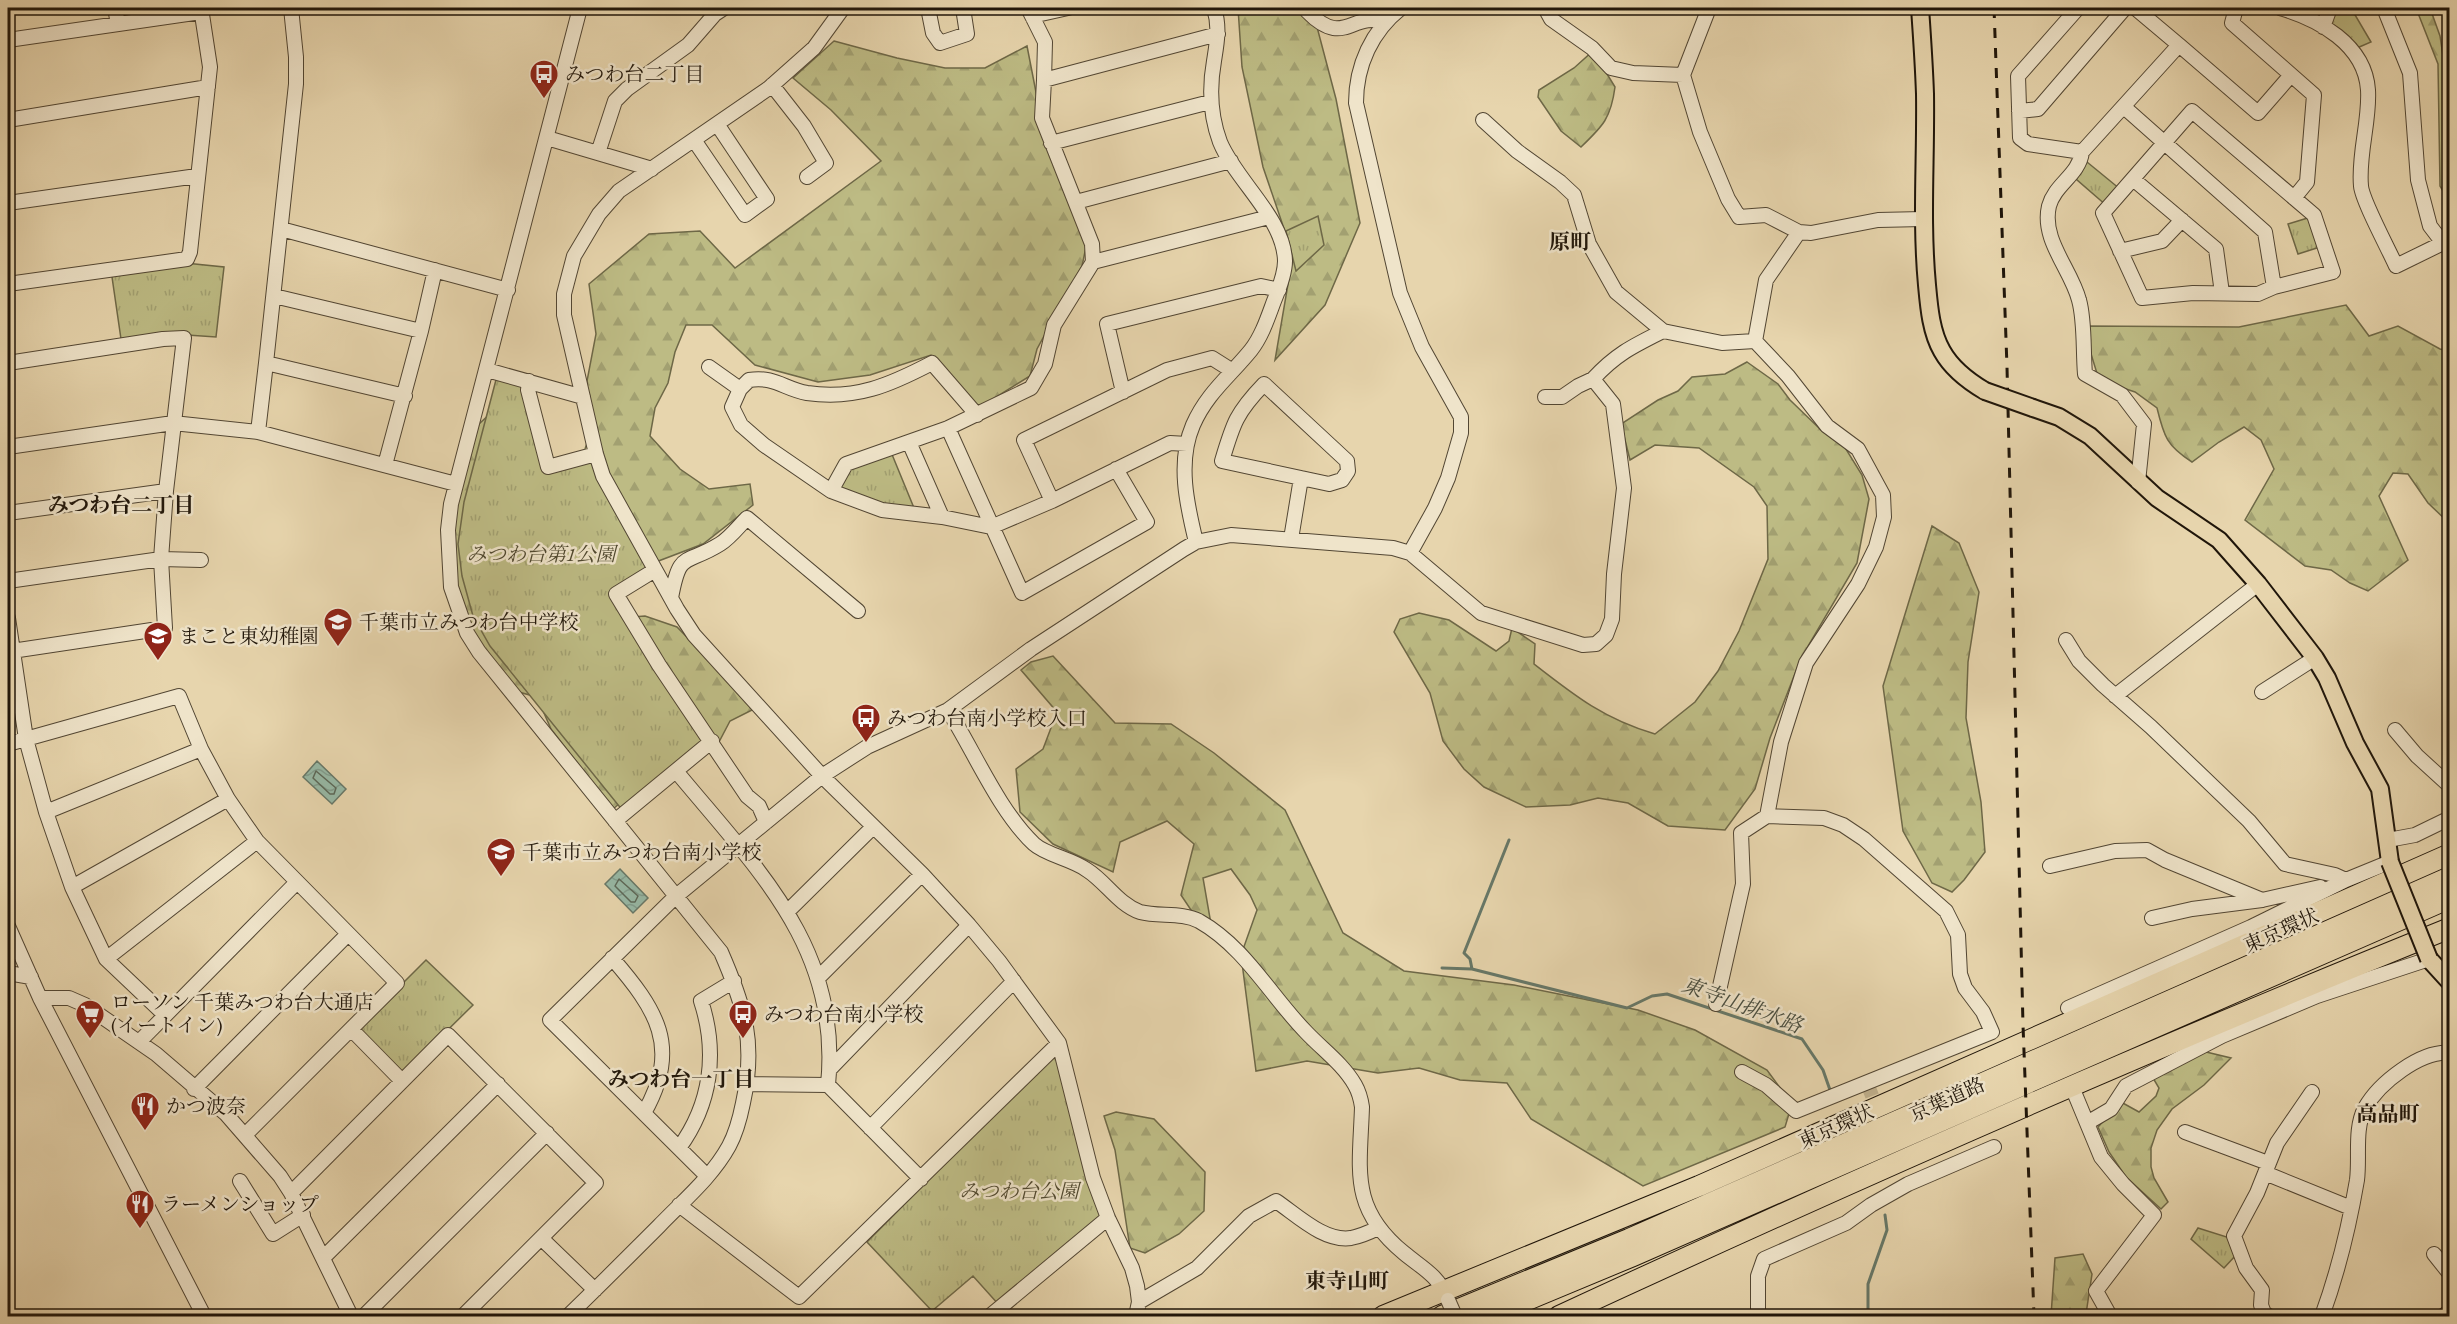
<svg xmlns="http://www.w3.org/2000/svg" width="2457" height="1324" viewBox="0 0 2457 1324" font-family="'EB Garamond','Noto Serif JP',serif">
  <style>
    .forest { fill: url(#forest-firs); stroke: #6e6847; stroke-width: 1.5 }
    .park { fill: url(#park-tufts); stroke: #6e6847; stroke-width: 1.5 }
    .water { fill: url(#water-waves); stroke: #677868; stroke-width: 1.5 }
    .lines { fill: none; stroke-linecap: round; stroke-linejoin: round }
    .shore { stroke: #5c6858; stroke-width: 1.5 }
    .stream { stroke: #677868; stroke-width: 3 }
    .minor-tunnel { stroke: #bfaf8c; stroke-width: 14; stroke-dasharray: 14 7; stroke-linecap: butt }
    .minor-casing { stroke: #524633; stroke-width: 16 }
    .major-casing { stroke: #20160a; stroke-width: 20 }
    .highway-casing { stroke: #20160a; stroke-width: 22 }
    .minor { stroke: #efe4ca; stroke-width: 14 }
    .major { stroke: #e7d5ad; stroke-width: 16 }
    .highway { stroke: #e7d5ad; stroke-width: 20 }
    .rail { stroke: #20160a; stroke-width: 3; stroke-dasharray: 10 10; stroke-linecap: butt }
    .minor-bridge-casing { stroke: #524633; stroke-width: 16; stroke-linecap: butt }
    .major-bridge-casing { stroke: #20160a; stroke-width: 20; stroke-linecap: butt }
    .minor-bridge { stroke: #efe4ca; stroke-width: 14 }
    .major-bridge { stroke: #e7d5ad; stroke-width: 16 }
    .labels { text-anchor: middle; stroke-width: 5; stroke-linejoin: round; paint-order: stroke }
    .poi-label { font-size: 20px; fill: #20160a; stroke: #efe4ca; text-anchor: start }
    .park-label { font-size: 20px; font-style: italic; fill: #4f482f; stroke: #efe4ca }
    .street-label { font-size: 20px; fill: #20160a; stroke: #efe4ca }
    .neighbourhood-label { font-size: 21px; font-weight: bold; fill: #20160a; stroke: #efe4ca }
    .water-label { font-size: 21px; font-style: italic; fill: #4a4f41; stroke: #efe4ca }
  </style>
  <defs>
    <pattern id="forest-firs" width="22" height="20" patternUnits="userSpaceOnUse" patternTransform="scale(1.5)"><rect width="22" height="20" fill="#bdbb84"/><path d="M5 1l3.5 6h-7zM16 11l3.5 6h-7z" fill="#a2a071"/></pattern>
    <pattern id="park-tufts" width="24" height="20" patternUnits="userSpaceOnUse" patternTransform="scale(1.5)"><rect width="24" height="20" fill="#bdbb84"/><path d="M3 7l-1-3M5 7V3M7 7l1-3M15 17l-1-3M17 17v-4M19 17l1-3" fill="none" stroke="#a2a071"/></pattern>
    <pattern id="water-waves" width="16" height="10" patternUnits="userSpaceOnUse" patternTransform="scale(1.5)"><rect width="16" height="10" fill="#97b9a6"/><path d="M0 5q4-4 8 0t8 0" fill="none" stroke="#829e8e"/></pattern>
  </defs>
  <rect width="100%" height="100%" fill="#e7d5ad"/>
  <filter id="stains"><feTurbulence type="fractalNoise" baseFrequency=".00333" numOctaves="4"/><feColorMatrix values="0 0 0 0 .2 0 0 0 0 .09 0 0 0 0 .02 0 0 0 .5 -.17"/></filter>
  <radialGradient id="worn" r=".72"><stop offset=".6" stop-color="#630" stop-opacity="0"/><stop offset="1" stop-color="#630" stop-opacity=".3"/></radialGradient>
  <path class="forest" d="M1238 8H1312L1336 99 1360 223 1325 305 1275 360 1293 255 1263 167 1242 67Z
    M2416 8H2430L2440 36 2449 96 2447 145 2449 201 2440 186 2438 64Z
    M834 41 897 58 945 68H985L1027 46 1042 123 1086 247 1082 266 1037 349 1030 376 977 409 931 355 870 375 818 382 755 365 712 325H686L675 352 668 383 655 408 650 436 680 469 709 489 750 484 753 505 703 544 648 565 608 592 620 618 645 616 677 627 756 708 730 721 719 742 690 724 645 782 613 809 551 729 537 697 515 691 475 635 454 579V512L479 424 501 404 544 482 573 486 587 443V381L596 334 589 284 649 234 700 231 735 268 881 161 831 110 793 78Z
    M1593 51 1615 87C1611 118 1603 126 1581 147L1561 131 1538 97 1539 90 1574 68Z
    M2346 305 2369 336 2398 326 2440 349 2449 351V523L2428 503 2408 474 2393 473 2379 496 2408 560 2368 591 2350 583 2331 570 2305 566 2245 520 2274 469 2261 440 2244 427 2219 442 2192 462C2167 446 2164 437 2157 408L2135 392 2099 380 2088 344 2087 326 2239 327Z
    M1747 362 1778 384 1790 400 1822 431 1841 441 1862 475 1869 499 1857 563 1801 658 1770 738 1755 789 1725 830 1668 826 1628 803 1598 798 1570 805 1526 807 1484 787 1464 769 1443 741 1430 693 1394 632 1400 619 1419 613 1449 620 1496 651 1509 641 1512 628 1535 644 1534 664C1575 696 1604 719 1655 734L1695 702 1718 671 1739 631 1768 559 1767 506 1754 487 1699 448 1655 445 1630 460 1621 424 1658 400 1678 391 1692 377 1725 374Z
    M1932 526 1959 543 1979 592 1968 662 1966 718 1981 802 1985 852 1964 880 1952 892 1932 883 1903 831 1883 686Z
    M1053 656 1115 723 1171 724 1214 753 1285 810 1343 933 1404 971 1514 985 1638 1010 1695 1030 1767 1070 1792 1104 1785 1127 1643 1186 1531 1119 1507 1083 1460 1080 1419 1068 1378 1073 1307 1061 1256 1071 1241 955 1257 910 1250 895 1231 869 1203 878 1211 924 1193 913 1181 895 1194 844 1167 821 1120 842 1113 872 1053 844 1020 812 1016 769 1043 749 1057 712 1021 670 1031 662Z
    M2202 1051 2231 1058 2204 1085 2172 1109 2157 1130 2151 1148V1167L2154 1178 2168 1202 2161 1209 2126 1177 2109 1152 2098 1127 2121 1102 2139 1112 2156 1096 2159 1088 2153 1078Z
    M1116 1112 1154 1119 1205 1172 1204 1211 1179 1234 1145 1253 1130 1248 1115 1150 1104 1116Z
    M2083 1254 2092 1274 2086 1314 2090 1316H2051L2055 1258Z"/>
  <path class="park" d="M2337 8H2351L2371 42 2357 48C2353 43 2332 25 2332 23 2332 18 2335 12 2337 8Z
    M2087 162 2120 189 2107 206 2076 179Z
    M1318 216 1324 245 1296 271 1286 231Z
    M2311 217 2320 247 2298 254 2288 224Z
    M185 263 224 267 216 337 187 335 121 339 112 277 115 273Z
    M497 376 525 383 547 471 593 459 651 570 613 592 709 741 623 811 490 646 473 616 462 576 458 544 464 502Z
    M891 452 914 508 881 507 838 487 851 467Z
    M426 960 473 1005 404 1073 358 1028Z
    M1056 1051 1102 1218 999 1305 973 1276 932 1311 867 1242Z
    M2198 1228 2230 1238 2236 1255 2224 1268 2191 1239Z"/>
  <path class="water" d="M317 761 346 789 332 804 303 777Z
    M620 869 648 898 633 913 605 884Z"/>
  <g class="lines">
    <path class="shore" d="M316 771 336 788 334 794H330L313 778Z
      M619 879 638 896 635 902H631L615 886Z"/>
    <path class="stream" d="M1442 968 1472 969 1627 1008 1652 996 1667 994 1802 1039 1823 1070 1830 1090
      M1472 969 1470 959 1464 953 1509 840
      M1868 1316V1284L1887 1230 1885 1215"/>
    <path class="minor-tunnel" d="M1867 1083 1880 1116"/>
    <g class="minor-casing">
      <path id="minor" d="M115 8 118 24
        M291 8 296 57V84L266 363 405 396
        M843 8 814 48 769 88 619 191 599 214 574 256 564 294V315L596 454 603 476 677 609 694 635 822 776 922 874 969 925 999 961 1059 1043 1093 1178 1108 1218 1132 1268 1137 1286 1139 1302 1136 1316
        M928 8 933 33 940 43 967 34 963 8
        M1028 8 1045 42 1044 80 1218 34
        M1545 8 1551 19 1592 48 1611 68 1633 73 1683 75
        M1709 8 1683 75 1700 132 1728 199 1739 217 1766 215 1799 232 1811 233 1878 220 1923 219
        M2078 8 2018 76 2020 138 2028 144 2082 152 2179 45 2135 8
        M2236 8 2232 23 2314 95 2307 182 2294 198
        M2280 8C2318 19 2365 44 2368 90 2370 121 2358 154 2361 186 2362 200 2389 250 2396 266L2443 243 2430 226 2418 180 2410 73 2384 8
        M1307 11C1344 49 1351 11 1385 22
        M1032 16 1068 8
        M2323 27 2330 8
        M8 40 201 12
        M2179 45 2258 113 2291 75
        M772 85 804 126 826 163 807 177
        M2124 107 2265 232 2274 287 2333 272 2314 215 2192 111 2103 213 2142 298 2193 293 2258 294 2274 287
        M2019 111 2038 109 2125 8
        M8 120 208 87
        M1483 120 1517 151 1560 182 1574 195 1589 244 1616 292 1663 331 1722 343 1755 341
        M547 138 652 169
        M694 140 745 215 767 199 717 124
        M1051 143 1210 102
        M2082 152C2079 175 2055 184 2049 206 2041 240 2071 269 2079 300 2085 321 2083 351 2085 374L2122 395 2144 424 2138 482
        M598 153 615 101 627 89 688 45 715 14 724 8
        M2133 179 2216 249 2222 293
        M1076 202 1231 161
        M8 203 197 176
        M281 229 508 290
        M2120 251 2162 241 2182 220
        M1093 262 1269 217
        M8 284 187 259 190 252 210 67 201 8
        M274 296 421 331
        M1755 341 1788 376 1827 426 1858 449 1883 495 1884 517 1876 547 1858 584 1806 663 1781 742 1767 816
        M1755 341 1766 280 1799 232
        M8 363 163 339 184 338 166 491 161 559 165 628 12 651
        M709 367 740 389
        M487 370 583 397
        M529 381 528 390 548 467 596 454
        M1123 392 1107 324 1261 286 1279 290
        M1545 397H1562L1578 386 1593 379
        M977 415 932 363C890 385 856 400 807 393 784 389 775 376 749 380L740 389 732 407 741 425 764 445 831 491 846 464 948 428 1031 388 1045 364 1054 325 1093 262 1092 244 1042 118 1044 80
        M948 428 1022 593 1147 522 1116 469
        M258 432 266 363
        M909 442 942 517 991 527 1052 501 1170 443 1187 444
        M8 447 173 423 258 432 456 484
        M385 465 421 331 435 270
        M831 491 882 510 942 517
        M1052 501 1024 440 1167 370 1212 358 1231 370
        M8 513 166 491
        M1291 539 1301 478 1222 461C1233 424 1236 413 1264 384L1347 461 1348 471 1342 480 1329 484 1301 478
        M1196 542C1187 505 1177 462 1193 425 1207 393 1230 376 1251 350 1262 336 1268 317 1274 301 1279 289 1285 274 1285 261 1284 218 1236 181 1220 142 1210 115 1209 89 1214 61 1217 42 1220 27 1214 8
        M1410 553 1481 613 1583 645 1596 644 1606 635 1612 619 1614 574 1624 488 1613 404 1593 379C1616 354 1633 346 1663 331
        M655 570 616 594 659 665 747 796 759 806 766 822
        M8 581 161 559 201 560
        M671 598C680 549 685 566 720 544 730 538 739 526 747 518L858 611
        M8 618 26 739 46 812 72 887 106 959 164 1014
        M2066 640 2079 661 2103 685 2151 727 2249 821 2285 864 2335 875 2346 880
        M2262 692 2315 658
        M2115 696 2258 584
        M948 710C974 751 999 811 1034 844 1046 855 1072 859 1087 870 1106 882 1118 904 1140 912 1159 917 1182 912 1199 921 1245 947 1270 995 1306 1032 1323 1050 1343 1064 1355 1085 1359 1092 1361 1100 1362 1107 1360 1170 1349 1208 1404 1253 1422 1268 1438 1275 1447 1298
        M2395 730 2417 756 2450 786
        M8 744 179 696 201 749 228 799 257 841 397 983 245 1135
        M676 771C756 868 842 948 828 1085
        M46 812 201 749
        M615 821 712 741
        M2388 840 2415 835 2450 818
        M2050 866 2115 851 2147 850 2165 860 2262 900
        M72 887 228 799
        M788 911 873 827
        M2152 918 2192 909 2262 900 2320 887
        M8 926 40 998 204 1316
        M612 958C656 1009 682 1047 644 1113
        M106 959 257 841
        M8 973 31 977
        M819 977 922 874
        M40 998H69L85 1005 156 1054 226 1114 280 1176 291 1193 351 1316
        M1716 1004 1743 884 1741 833 1767 816 1824 818 1843 825 1864 839 1946 911 1958 935 1960 974 1965 988 1983 1012 1992 1032 1796 1111 1766 1085 1742 1072
        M2068 1008 2251 927 2346 880 2390 862
        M351 1029 402 1081
        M139 1042 296 883
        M830 1069 969 925
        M747 1084 828 1085 921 1179
        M2072 1087 2101 1157 2123 1184 2154 1215 2096 1291 2110 1316
        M194 1089 348 934
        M2087 1123 2111 1109 2126 1086 2222 1036 2317 996 2429 959
        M870 1128 1014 981
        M2185 1132 2268 1163
        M679 1148C711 1104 718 1053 701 1001L734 981
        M2265 1173 2351 1208
        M707 1176 550 1020 675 897 822 776 867 747 948 710 1031 649 1184 549 1196 542 1231 535 1393 548 1410 553 1435 508 1448 478 1461 433V417L1422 347 1400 293 1356 103C1356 65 1372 31 1401 8
        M240 1181 273 1234 303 1215
        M291 1193 448 1035 596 1183 463 1316
        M679 1205 799 1297 1059 1043
        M541 1238 595 1290
        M2434 1254 2450 1274
        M324 1257 498 1084
        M1139 1302 1197 1268 1249 1216 1276 1201C1297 1215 1324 1242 1351 1238 1361 1236 1370 1232 1378 1228
        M364 1316 547 1133
        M568 1316C599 1286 629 1256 659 1226 683 1201 712 1177 729 1146 736 1133 740 1118 743 1103 756 1043 745 1007 721 952L479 652 467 633 451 587 448 530 451 504 580 8
        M990 1316 1108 1218
        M1758 1316V1276L1764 1259 1846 1223 1871 1205 1908 1184 1994 1147
        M2269 1316 2264 1313 2261 1305 2262 1290 2246 1268 2234 1236 2257 1193 2277 1143 2312 1092
        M2322 1316C2338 1272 2349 1227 2357 1180 2360 1157 2354 1129 2365 1108 2379 1083 2421 1050 2450 1053
        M2443 1316 2450 1311"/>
    </g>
    <g class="major-casing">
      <path id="major" d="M1920 8C1922 36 1924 65 1925 94 1926 158 1921 221 1927 285 1929 307 1931 332 1942 351 1952 369 1968 381 1985 391
        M2033 408 2059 417 2090 436 2157 498 2219 540 2258 584 2315 658 2327 678 2355 743 2380 789 2390 862
        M2429 959 2450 982"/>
    </g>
    <g class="highway-casing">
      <path id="highway" d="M1383 1316 1699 1186 2450 854
        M1442 1316 1629 1239 2450 877
        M1489 1316 1633 1256 2450 898
        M1559 1316C1853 1180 2149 1049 2450 928"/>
    </g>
    <use href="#minor" class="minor"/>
    <use href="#major" class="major"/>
    <use href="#highway" class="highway"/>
    <path class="rail" d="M1994 8 2007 367 2023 1025 2034 1316"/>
    <g class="minor-bridge-casing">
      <path id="minor-bridge" d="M1448 1300 1455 1316"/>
    </g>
    <g class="major-bridge-casing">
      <path id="major-bridge" d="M1985 391 2033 408
        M2390 862 2429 959"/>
    </g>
    <use href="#minor-bridge" class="minor-bridge"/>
    <use href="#major-bridge" class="major-bridge"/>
  </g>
  <defs>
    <g id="bus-pin" transform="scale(1.5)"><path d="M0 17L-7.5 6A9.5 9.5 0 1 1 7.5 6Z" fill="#8f2418" stroke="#efe4ca"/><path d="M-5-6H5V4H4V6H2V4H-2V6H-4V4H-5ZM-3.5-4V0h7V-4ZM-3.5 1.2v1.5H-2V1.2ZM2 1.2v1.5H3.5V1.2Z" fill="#fff"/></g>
    <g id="school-pin" transform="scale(1.5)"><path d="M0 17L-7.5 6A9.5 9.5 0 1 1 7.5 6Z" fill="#8f2418" stroke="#efe4ca"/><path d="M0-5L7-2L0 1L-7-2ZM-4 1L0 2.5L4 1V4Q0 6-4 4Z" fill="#fff"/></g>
    <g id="supermarket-pin" transform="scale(1.5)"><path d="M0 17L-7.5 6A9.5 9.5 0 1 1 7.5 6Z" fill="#8f2418" stroke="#efe4ca"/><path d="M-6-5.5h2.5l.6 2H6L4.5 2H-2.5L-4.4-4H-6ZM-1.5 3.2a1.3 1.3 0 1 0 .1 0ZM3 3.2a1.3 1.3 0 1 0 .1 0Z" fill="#fff"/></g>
    <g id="restaurant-pin" transform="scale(1.5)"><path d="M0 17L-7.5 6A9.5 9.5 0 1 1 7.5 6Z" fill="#8f2418" stroke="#efe4ca"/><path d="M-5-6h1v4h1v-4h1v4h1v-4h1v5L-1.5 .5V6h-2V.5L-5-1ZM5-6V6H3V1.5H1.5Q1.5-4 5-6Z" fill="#fff"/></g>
  </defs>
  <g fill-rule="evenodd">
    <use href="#bus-pin" x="544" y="74"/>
    <use href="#school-pin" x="338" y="622"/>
    <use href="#school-pin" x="158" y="636"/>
    <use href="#bus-pin" x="866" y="718"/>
    <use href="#school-pin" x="501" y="852"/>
    <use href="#supermarket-pin" x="90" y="1014"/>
    <use href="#bus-pin" x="743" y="1014"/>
    <use href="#restaurant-pin" x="145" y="1106"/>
    <use href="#restaurant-pin" x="140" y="1204"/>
  </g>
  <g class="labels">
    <g class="poi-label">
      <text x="565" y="81">みつわ台二丁目</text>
      <text x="359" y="629">千葉市立みつわ台中学校</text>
      <text x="179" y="643">まこと東幼稚園</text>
      <text x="887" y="725">みつわ台南小学校入口</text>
      <text x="522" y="859">千葉市立みつわ台南小学校</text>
      <text x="111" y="1009">ローソン 千葉みつわ台大通店<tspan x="111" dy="23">(イートイン)</tspan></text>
      <text x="764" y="1021">みつわ台南小学校</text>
      <text x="166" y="1113">かつ波奈</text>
      <text x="161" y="1211">ラーメンショップ</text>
    </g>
    <g class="park-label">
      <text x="541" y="561">みつわ台第1公園</text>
      <text x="1019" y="1198">みつわ台公園</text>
    </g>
    <g class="street-label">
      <text transform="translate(2281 930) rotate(-24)" y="7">東京環状</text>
      <text transform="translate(1947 1099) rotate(-24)" y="7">京葉道路</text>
      <text transform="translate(1836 1126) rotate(-24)" y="7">東京環状</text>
    </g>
    <g class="neighbourhood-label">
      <text x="1570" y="249">原町</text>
      <text x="121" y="512">みつわ台二丁目</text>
      <text x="681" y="1086">みつわ台一丁目</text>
      <text x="2388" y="1121">高品町</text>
      <text x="1347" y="1288">東寺山町</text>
    </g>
    <g class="water-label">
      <text transform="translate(1742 1005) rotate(20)" y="7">東寺山排水路</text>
    </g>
  </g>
  <rect width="2457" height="1324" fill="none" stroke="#e7d5ad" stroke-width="30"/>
  <rect x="9" y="9" width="2439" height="1306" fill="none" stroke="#20160a" stroke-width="3"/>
  <rect x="15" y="15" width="2427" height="1294" fill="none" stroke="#20160a" stroke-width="1.5"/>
  <rect width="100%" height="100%" filter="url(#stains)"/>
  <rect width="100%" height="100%" fill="url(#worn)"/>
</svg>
